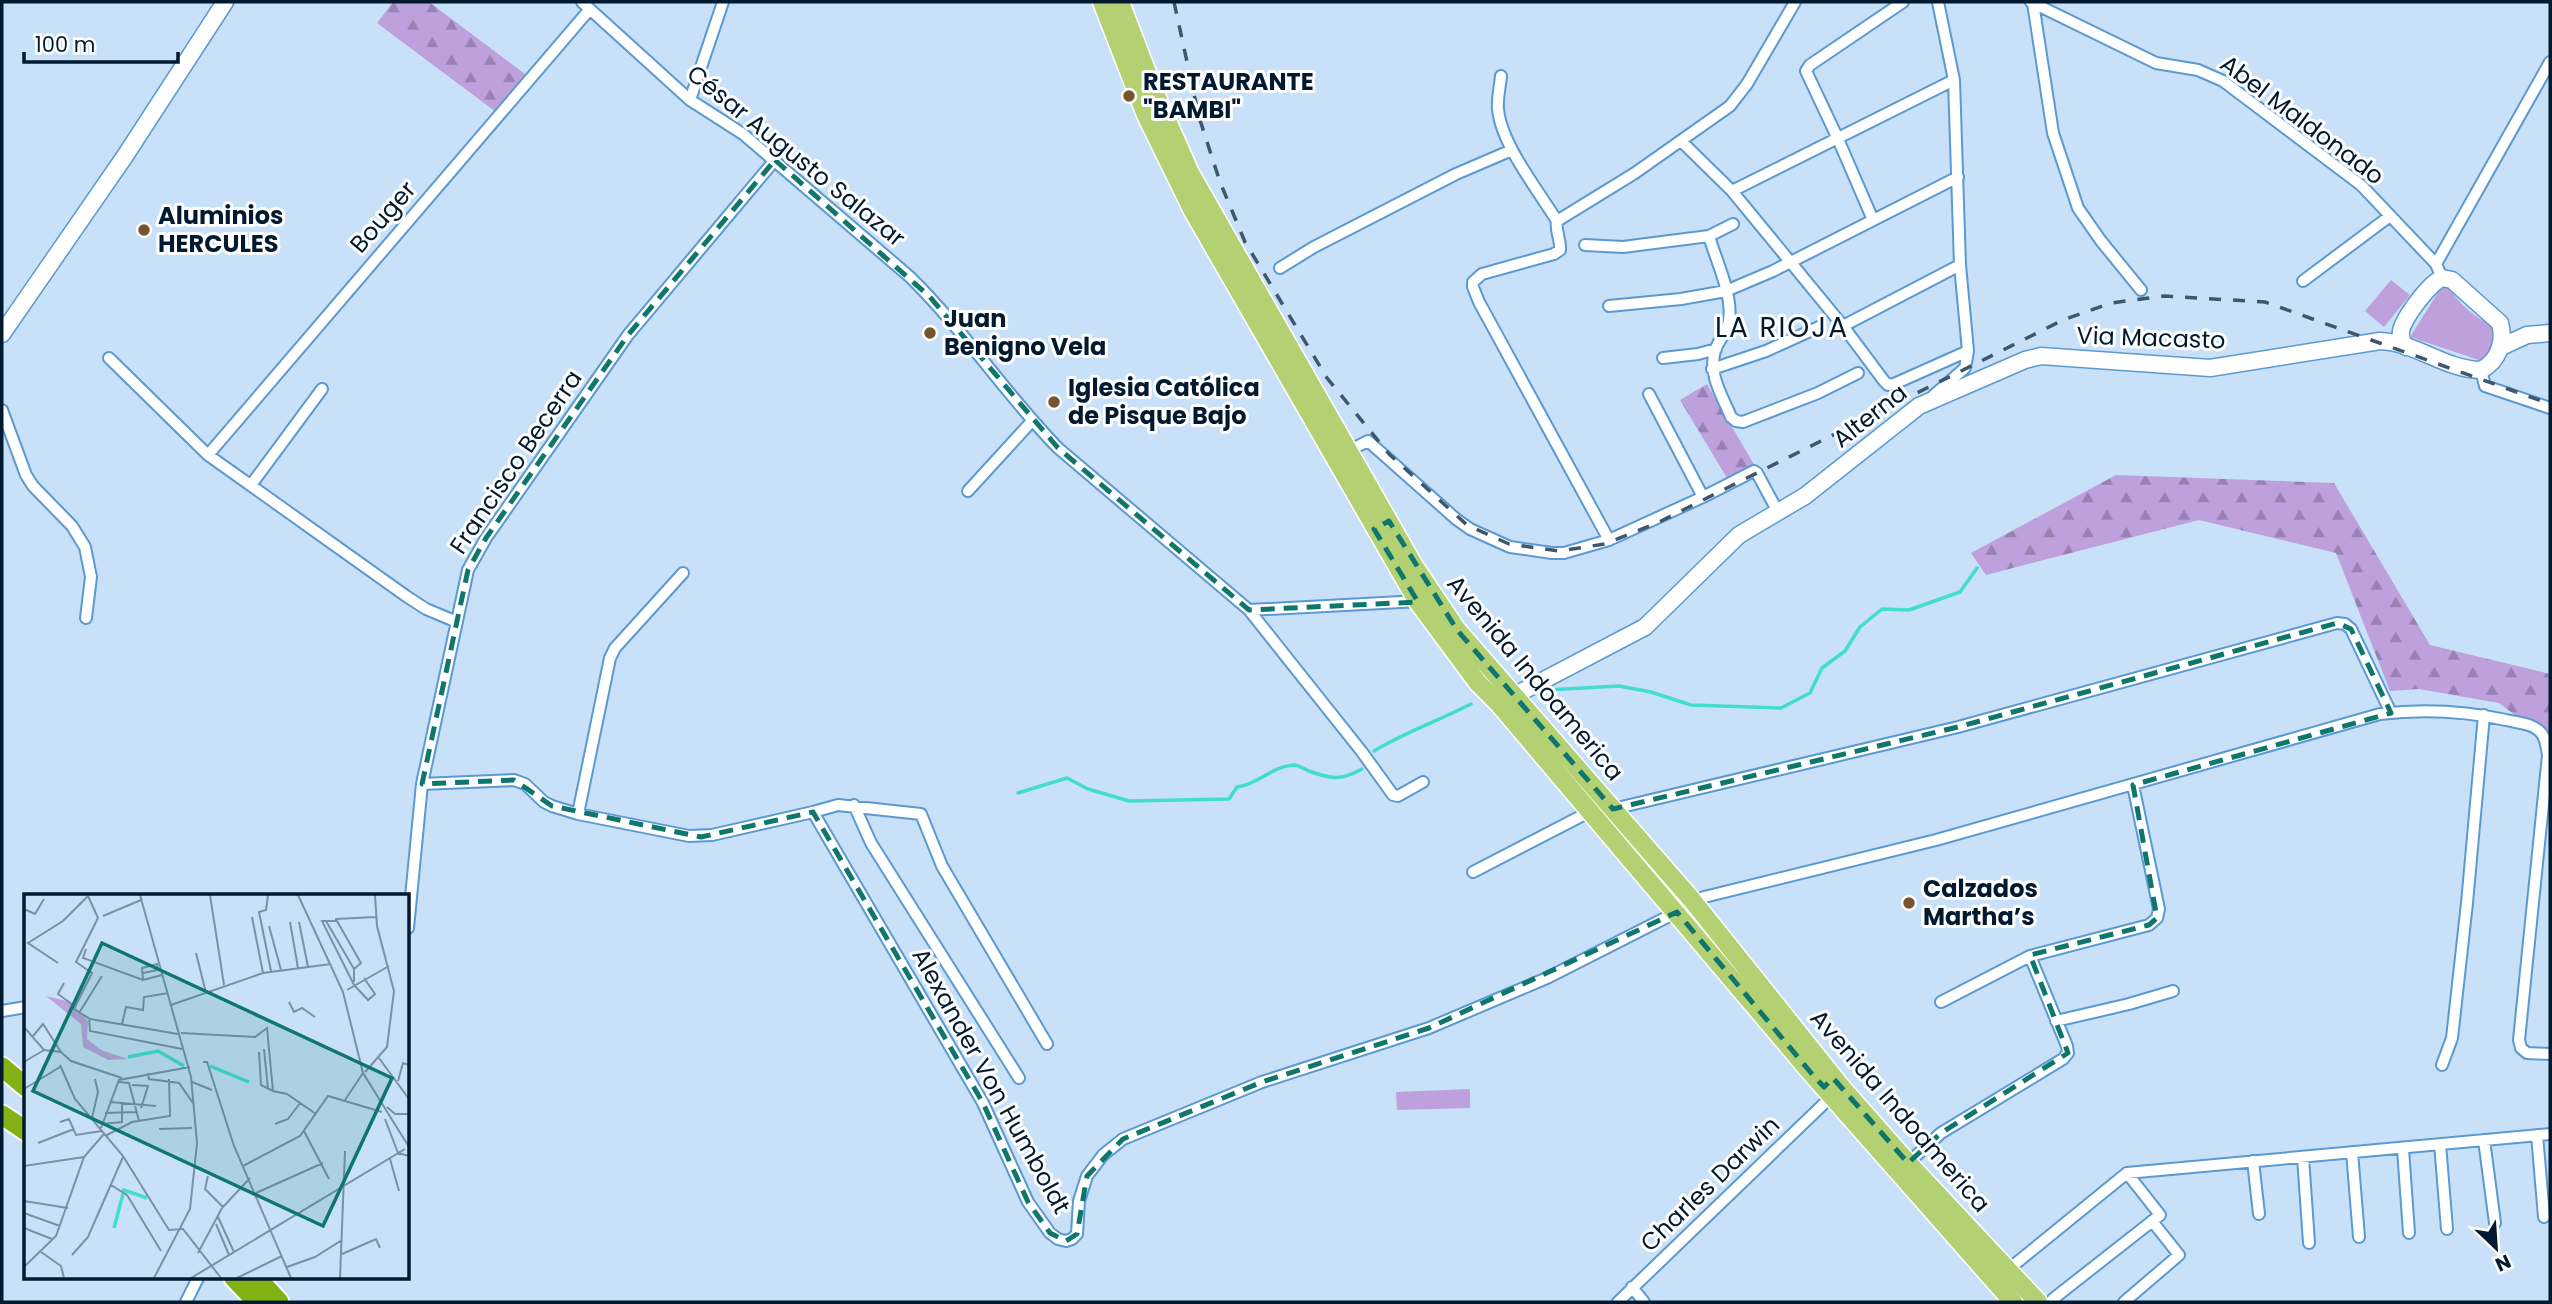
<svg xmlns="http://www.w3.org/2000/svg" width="2552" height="1304" viewBox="0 0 2552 1304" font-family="Poppins,sans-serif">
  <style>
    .forest { fill: url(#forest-firs) }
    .park { fill: #bea1dc }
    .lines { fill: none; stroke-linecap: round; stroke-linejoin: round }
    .stream { stroke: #42dcd0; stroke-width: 3.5 }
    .street-casing { stroke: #5b99d1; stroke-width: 14 }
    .secondary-casing { stroke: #5b99d1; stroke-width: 19 }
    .primary-casing { stroke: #fff; stroke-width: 21 }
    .highway-casing { stroke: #fff; stroke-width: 23 }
    .street { stroke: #fff; stroke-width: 10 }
    .secondary { stroke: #fff; stroke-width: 16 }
    .primary { stroke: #b3d172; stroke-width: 18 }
    .highway { stroke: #81b314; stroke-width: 19 }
    .rail { stroke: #3f576d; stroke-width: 3.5; stroke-dasharray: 12 12; stroke-linecap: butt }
    .marked { fill: none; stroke: #0f766e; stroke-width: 5; stroke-dasharray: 14 9; stroke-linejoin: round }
    .poi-dot { fill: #77542d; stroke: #fefefe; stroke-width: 2.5 }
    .labels { text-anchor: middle; stroke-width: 6; stroke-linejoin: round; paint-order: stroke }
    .poi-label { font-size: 24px; font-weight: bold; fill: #021a2f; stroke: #fefefe; text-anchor: start }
    .street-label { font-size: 24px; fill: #021a2f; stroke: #fefefe }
    .quarter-label { font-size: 28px; letter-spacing: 2px; fill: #021a2f; stroke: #fefefe }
    .inset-river { fill: none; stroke: #42dcd0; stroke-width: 3.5 }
    .inset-road { fill: none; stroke: #7991a8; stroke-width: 2 }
    .view { fill: #0f766e; fill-opacity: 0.15; stroke: #0f766e; stroke-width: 3.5 }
    .inset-edge { fill: none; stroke: #021a2f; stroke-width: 3.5 }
  </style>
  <defs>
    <pattern id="forest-firs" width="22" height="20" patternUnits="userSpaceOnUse" patternTransform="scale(1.75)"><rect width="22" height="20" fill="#bea1dc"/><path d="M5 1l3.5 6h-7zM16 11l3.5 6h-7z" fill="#9882b3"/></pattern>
  </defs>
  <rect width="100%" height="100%" fill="#c8e1f8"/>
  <path class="forest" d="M393 2H429L533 80 504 118 377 23Z
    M1707 384 1756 468 1730 483 1680 400Z
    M2116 475 2334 483 2430 645 2550 674V741L2499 703 2419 689 2390 691 2336 553 2199 520 1986 575 1971 553Z"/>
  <path class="park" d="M2391 280 2410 295 2384 327 2365 311Z
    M2448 285C2456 302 2481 324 2498 326L2488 358 2482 361 2410 337 2439 291Z
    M1470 1089V1108L1397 1110 1396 1092Z"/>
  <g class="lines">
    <path class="stream" d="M1546 690 1619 686 1651 692 1691 705 1781 708 1810 693 1822 668 1845 651 1860 627 1882 609 1909 610 1960 592 1977 568
      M1374 751C1405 732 1438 721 1471 704
      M1018 793 1067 778 1088 789 1129 801 1229 799 1237 787C1257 785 1272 766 1294 765 1298 765 1305 769 1309 771 1331 779 1341 781 1362 769"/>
    <g class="street-casing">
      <path id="street" d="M582 2 690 100 743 134 910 277C964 330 1005 394 1058 448L1249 610 1362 752 1393 795 1398 796 1423 782
        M2031 2 2156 63 2198 70 2223 81 2361 185 2436 264 2442 278
        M2033 3 2053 133 2078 208 2101 241 2141 290
        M1501 76C1500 87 1497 99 1498 109 1501 144 1538 190 1557 221
        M690 100 723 2
        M1681 141 1732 191 1843 326 1884 381 1888 385 1894 384 1968 351
        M1732 191 1954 80
        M1873 220 1838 139 1806 71 1810 65 1903 2
        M1709 236C1716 261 1733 294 1729 321 1727 332 1719 340 1715 350 1708 375 1722 395 1731 417L1736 421 1743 422 1818 393 1858 373
        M1585 245 1623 247 1709 236 1733 224
        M2436 264 2550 62
        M1280 268 1314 247 1456 174 1512 150
        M2303 281 2390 216
        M1609 306 1681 299 1726 291 1773 271 1958 177
        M1843 326 1960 265
        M109 358 208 455 406 596 426 609 457 622
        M1663 358 1698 354 1716 349
        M1712 369 1766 351 1819 327
        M2481 370 2485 386 2550 408
        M1649 394 1703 497
        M1934 395 1965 368 1968 351 1960 265 1954 80 1938 2
        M2 410 26 475 33 486 72 526 85 547 91 577 86 618
        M1350 450 1368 441 1456 519 1470 529 1510 547 1552 553H1564L1609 540 1703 497 1754 471 1757 473 1778 512
        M208 455 590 9
        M251 485 322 389
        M968 491 1032 421
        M1609 540 1479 302 1473 287V282L1482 274 1554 254 1560 250C1561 240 1555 231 1557 221L1635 173 1730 106 1747 84 1795 2
        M1249 610 1420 601
        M422 784 514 780 525 784 544 802 552 806 578 814 689 836 712 835 813 812
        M854 805 871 843 1019 1078
        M1613 809 1958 727 2337 623 2345 624 2351 629 2391 713
        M578 814 610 658 615 648 683 573
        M1473 872 1591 811
        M1692 900 1936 840 2380 714C2423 709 2464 711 2506 720 2518 723 2534 723 2542 734 2546 740 2547 748 2548 755L2519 1040 2521 1048 2527 1053 2550 1054
        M408 928 422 784 468 570 486 538 628 335 775 160
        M1941 1002 2030 956
        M2 1011 26 1007
        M2056 1021 2129 1004 2173 991
        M1047 1044 942 866 921 814 838 805 813 812 983 1103 1028 1202 1050 1233 1058 1239 1066 1241 1072 1239 1077 1234 1079 1201 1087 1176 1103 1155 1123 1139 1262 1082 1429 1028 1547 978 1677 912
        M2442 1065 2452 1038 2467 903 2484 715
        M2537 1135 2544 1217
        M2484 1140 2495 1223
        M2440 1144 2447 1229
        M2403 1149 2409 1233
        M2352 1152 2359 1237
        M2303 1157 2309 1243
        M2253 1161 2259 1214
        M1908 1163 1941 1133 2063 1059 2068 1053 2067 1046 2030 956 2149 925 2157 918 2159 909 2133 785
        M2009 1269 2127 1173 2550 1134
        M1632 1287 1644 1302
        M186 1302 198 1278
        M1618 1302 1835 1093
        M2055 1302 2053 1299 2160 1215 2127 1173
        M2124 1302 2179 1255 2152 1221"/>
    </g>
    <g class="secondary-casing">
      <path id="secondary" d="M2 334 125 156 225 2
        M2501 347 2527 335 2550 333
        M1504 701 1645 627 1739 535 1805 496 1919 406 2025 360 2041 356 2210 368 2380 341C2415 342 2446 370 2481 370 2499 361 2505 341 2500 323L2452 280 2442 278C2429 284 2404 317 2401 331 2400 338 2402 342 2406 347"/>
    </g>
    <g class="primary-casing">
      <path id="primary" d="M1102 2 1146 115 1193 211 1418 602 1478 683 1499 704 1812 1074 2013 1302
        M1120 2 1154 91 1190 173 1414 566 1457 630 1692 900 1842 1088 1908 1163 2038 1302"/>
    </g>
    <g class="highway-casing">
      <path id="highway" d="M2 1067 26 1087
        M2 1115 26 1131
        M234 1278 257 1302
        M257 1278 279 1302"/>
    </g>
    <use href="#street" class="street"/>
    <use href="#secondary" class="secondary"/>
    <use href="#primary" class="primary"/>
    <use href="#highway" class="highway"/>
    <path class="rail" d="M1174 2 1199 117 1220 182 1245 242 1327 378 1389 454 1467 525 1509 544 1559 551 1605 544 1657 523 2063 320 2111 303 2164 296 2265 302 2550 404"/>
  </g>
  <path class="marked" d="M775 160 930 297 1058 448 1249 610 1418 602 1374 529 1389 521 1457 630 1613 809 1958 727 2337 623 2351 629 2391 713 2133 785 2157 918 2149 925 2030 955 2068 1053 1941 1133 1908 1163 1833 1078 1824 1087 1812 1074 1677 912 1429 1028 1262 1082 1123 1139 1087 1176 1077 1234 1066 1241 1050 1233 1028 1202 983 1103 813 812 701 837 552 806 514 780 422 784 468 570 486 538 628 335Z"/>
  <g class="poi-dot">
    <circle cx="1129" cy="96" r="7"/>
    <circle cx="144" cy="230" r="7"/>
    <circle cx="930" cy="333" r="7"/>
    <circle cx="1054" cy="402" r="7"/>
    <circle cx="1909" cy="903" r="7"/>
  </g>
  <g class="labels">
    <g class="poi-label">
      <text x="1143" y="90">RESTAURANTE<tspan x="1143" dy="28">"BAMBI"</tspan></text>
      <text x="158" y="224">Aluminios<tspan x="158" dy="28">HERCULES</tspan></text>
      <text x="944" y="327">Juan<tspan x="944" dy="28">Benigno Vela</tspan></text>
      <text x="1068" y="396">Iglesia Católica<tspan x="1068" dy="28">de Pisque Bajo</tspan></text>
      <text x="1923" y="897">Calzados<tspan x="1923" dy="28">Martha’s</tspan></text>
    </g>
    <g class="street-label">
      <text transform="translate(2302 120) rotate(37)" y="8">Abel Maldonado</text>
      <text transform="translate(796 156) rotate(39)" y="8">César Augusto Salazar</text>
      <text transform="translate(383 217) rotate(-49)" y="8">Bouger</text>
      <text transform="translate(2151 338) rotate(2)" y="8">Via Macasto</text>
      <text transform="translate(1870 416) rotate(-38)" y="8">Alterna</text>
      <text transform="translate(516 462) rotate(-56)" y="8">Francisco Becerra</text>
      <text transform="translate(1535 678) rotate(50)" y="8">Avenida Indoamerica</text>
      <text transform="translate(991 1081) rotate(61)" y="8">Alexander Von Humboldt</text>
      <text transform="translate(1900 1111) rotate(49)" y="8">Avenida Indoamerica</text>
      <text transform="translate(1710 1184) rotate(-44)" y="8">Charles Darwin</text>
    </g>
    <g class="quarter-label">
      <text x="1782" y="337">LA RIOJA</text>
    </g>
  </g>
  <g transform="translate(24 894)">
    <rect width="385" height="385" fill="#c8e1f8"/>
    <path d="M22 102 46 108 64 127 63 145 77 156 104 165 84 166 59 153 57 130Z" fill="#bea1dc"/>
    <path class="inset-river" d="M104 163 134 157 160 172M186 172 225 188M90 334 100 296 123 304"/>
    <path class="inset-road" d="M116 1 167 183 173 249 166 315 130 384M186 1 200 91M244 1 242 16 235 18 247 77M274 1 319 98 339 179 385 253M64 2 74 24 52 68 68 79 50 115 66 125 154 140M0 15 11 20 20 5M79 22 117 6M228 23 239 79M311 25 352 23M302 27 330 75V88M266 28 274 74M275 28 284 73M245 32 257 76M62 55 59 64 119 86 138 81M172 59 182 99M34 69 4 49 39 27 64 2M330 75 337 69 313 27H298L330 91 344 106 351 100 340 84M119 79 134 76 133 70 118 74 119 86M40 89 34 100 49 111M323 96 365 72M265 108 270 118 278 114 291 123M147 111 239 79 307 70M55 119 78 82M65 124 66 137 158 155M98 130 102 113 119 116 120 103 144 99M0 133 20 156 37 158 47 167 98 184M157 139 231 143 243 134 249 197 237 191 235 158M9 142 19 130 37 158M240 155 244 195M355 164 385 205M0 168 20 156M179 168H183L210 252 267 384M36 171 51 205 99 262 145 336 159 335 197 384M341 178 363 153 370 97 353 32 351 1M124 179 125 185 155 189 169 209M374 187 379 169 385 171M95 188 105 189 115 227M168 188 188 196M108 191 124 192 117 214M0 195 36 173M249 197 263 200 292 220M321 206 339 179M86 208 132 212M363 213 371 220H385M81 219 112 218M68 224 74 198 71 185M361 225 374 259 385 262M36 228 45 225 52 241 78 237M78 230 98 228V208M251 230 264 225 276 209M77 234 95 186 166 173M135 235 168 234M280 237 305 285M81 242 108 228 146 222 145 185M14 249 50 235M366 265 375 297M0 272 60 263M219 272 276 242 304 202 358 218M184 282 181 295 199 313M87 291 103 301 137 357M232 299 299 269M0 307 44 314M0 319 36 332M194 323 210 358M192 330 205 361M0 334 28 345M17 358 37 372 40 384M174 359 198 314 226 284M318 360 352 345 356 354M48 361 64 343 99 263M0 373 32 342 60 263 80 240M263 373 291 363 318 346M167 384 381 255M213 384 258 362M316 384 321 257"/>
    <path class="view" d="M78 49 368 184 299 332 9 197Z"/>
    <rect width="385" height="385" class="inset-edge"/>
  </g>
  <rect width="2552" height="1304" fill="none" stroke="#021a2f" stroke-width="7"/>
  <g transform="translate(2496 1248) rotate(155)" stroke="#fefefe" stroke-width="5" paint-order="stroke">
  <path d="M0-5L12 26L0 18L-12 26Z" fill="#021a2f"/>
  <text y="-10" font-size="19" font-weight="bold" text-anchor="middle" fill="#021a2f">N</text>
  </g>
  <path d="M24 52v10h154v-10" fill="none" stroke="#021a2f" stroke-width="3.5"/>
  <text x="35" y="52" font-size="21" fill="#021a2f" stroke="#fefefe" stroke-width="5" paint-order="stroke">100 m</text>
</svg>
